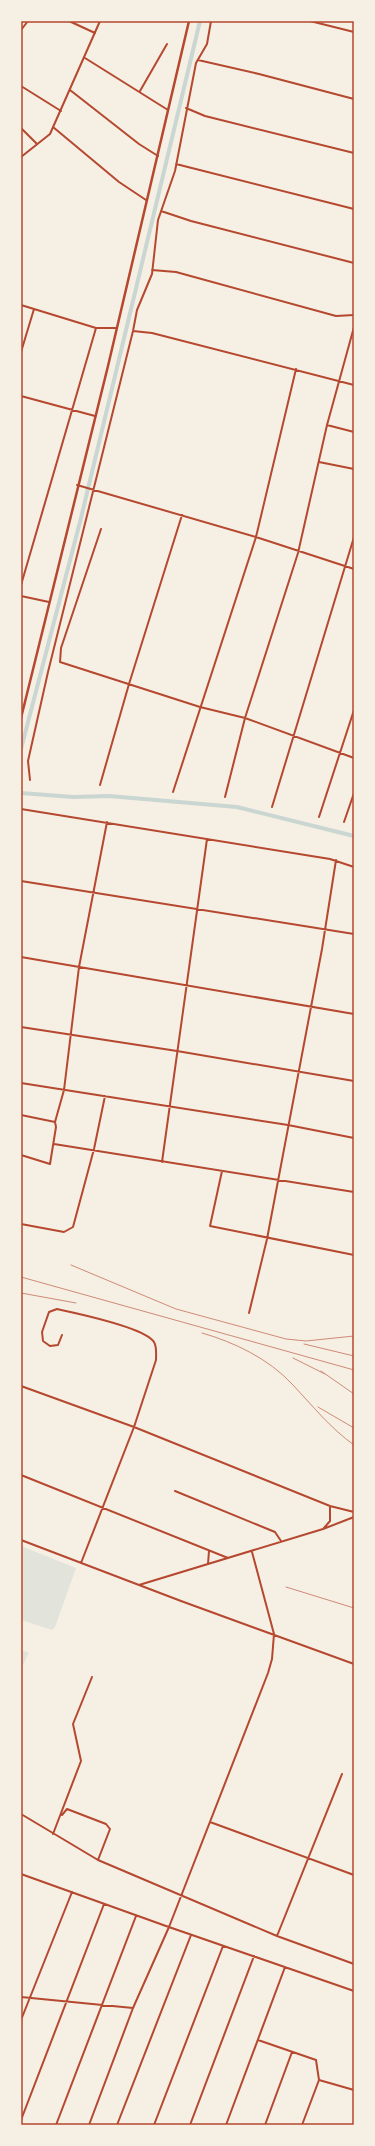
<svg xmlns="http://www.w3.org/2000/svg" width="375" height="2146" viewBox="0 0 375 2146" font-family="'Exo 2',sans-serif">
  <style>
    .green { fill: #e2e4dc }
    .lines { fill: none; stroke-linecap: round; stroke-linejoin: round }
    .canal { stroke: #c9d6d2; stroke-width: 4 }
    .minor { stroke: #b5482f; stroke-width: 2 }
    .tertiary { stroke: #b5482f; stroke-width: 2.5 }
    .rail { stroke: #cf8b77; stroke-width: 1 }
    .neatline { fill: none; stroke: #b5482f; stroke-width: 1.5 }
  </style>
  <rect width="100%" height="100%" fill="#f6efe4"/>
  <path class="green" d="M21 1546 76 1568 55 1627 52 1630 21 1620Z
    M21 1650 29 1653 21 1668Z"/>
  <g class="lines">
    <path class="canal" d="M21 749 81 518 200 21
      M21 793 73 797 109 796 237 807 354 836"/>
    <path class="minor" d="M69 21 95 33
      M310 21 354 32
      M21 30 28 21
      M85 58 168 110
      M198 60 259 74 354 99
      M21 86 61 111
      M70 90 139 144 158 156
      M140 91 167 44
      M186 108 205 116 354 153
      M53 127 119 182 146 200
      M21 128 37 144
      M21 157 50 134 100 21
      M176 164 354 209
      M161 211 191 221 354 263
      M152 270 176 272 336 316 354 315
      M21 305 96 328H116
      M133 331 152 333 354 385
      M21 352 34 309
      M21 396 95 416
      M327 425 354 432
      M319 462 354 469
      M77 485 256 537 354 569
      M101 529 61 648 60 662 200 707 245 718 354 758
      M21 585 96 328
      M21 596 49 602
      M30 780 28 761 48 672 133 331 137 310 152 274 158 220 175 171 196 63 207 44 211 21
      M100 785 129 684 182 515
      M173 792 256 537 296 369
      M225 797 245 718 298 553 327 425 354 327
      M272 807 354 537
      M21 809 330 859 354 867
      M319 817 354 710
      M344 822 354 793
      M21 881 354 934
      M21 957 354 1014
      M21 1027 177 1051 354 1081
      M21 1083 288 1125 354 1138
      M21 1115 55 1122 56 1127 50 1164 21 1155
      M55 1122 64 1090 79 967 107 822
      M54 1144 354 1192
      M162 1162 207 839
      M222 1171 210 1226 354 1255
      M21 1224 64 1232 73 1227 94 1149 105 1096
      M249 1313 267 1239 322 949 336 860
      M62 1335 58 1345 50 1346 43 1341 42 1332 49 1312 57 1309C75 1313 145 1327 154 1342 157 1347 156 1354 156 1360L134 1427 81 1563
      M21 1386 134 1427 330 1506 354 1512
      M21 1475 228 1558
      M175 1491 275 1532 281 1541
      M324 1528 330 1521V1506
      M21 1540 181 1601 354 1664
      M208 1564 209 1551
      M139 1585 323 1529 354 1517
      M21 1814 98 1860 277 1936 354 1964
      M62 1815 67 1809 106 1824 110 1829 98 1860
      M210 1822 354 1875
      M53 1834 81 1761 73 1724 92 1677
      M21 1874 166 1926 354 1991
      M277 1936 342 1774
      M21 1997 133 2008
      M21 2020 72 1892
      M258 2040 316 2060 319 2080 354 2090
      M21 2120 104 1904
      M56 2125 136 1916
      M89 2125 133 2008 169 1927 268 1673 272 1659 274 1634 252 1552
      M117 2125 191 1935
      M154 2125 223 1946
      M190 2125 254 1956
      M226 2125 285 1967
      M265 2125 292 2052
      M302 2125 319 2080"/>
    <path class="tertiary" d="M21 718 108 366 189 21"/>
    <path class="rail" d="M71 1265 176 1309 286 1339 306 1341 354 1336
      M21 1277 354 1370
      M21 1293 76 1303
      M202 1333C234 1342 269 1359 292 1384 312 1405 330 1428 354 1445
      M304 1344 354 1356
      M293 1358 325 1374
      M321 1371 354 1394
      M318 1407 354 1428
      M286 1587 354 1608"/>
  </g>
  <rect width="375" height="2146" fill="none" stroke="#f6efe4" stroke-width="44"/>
  <rect x="22" y="22" width="331" height="2102" class="neatline"/>
</svg>
